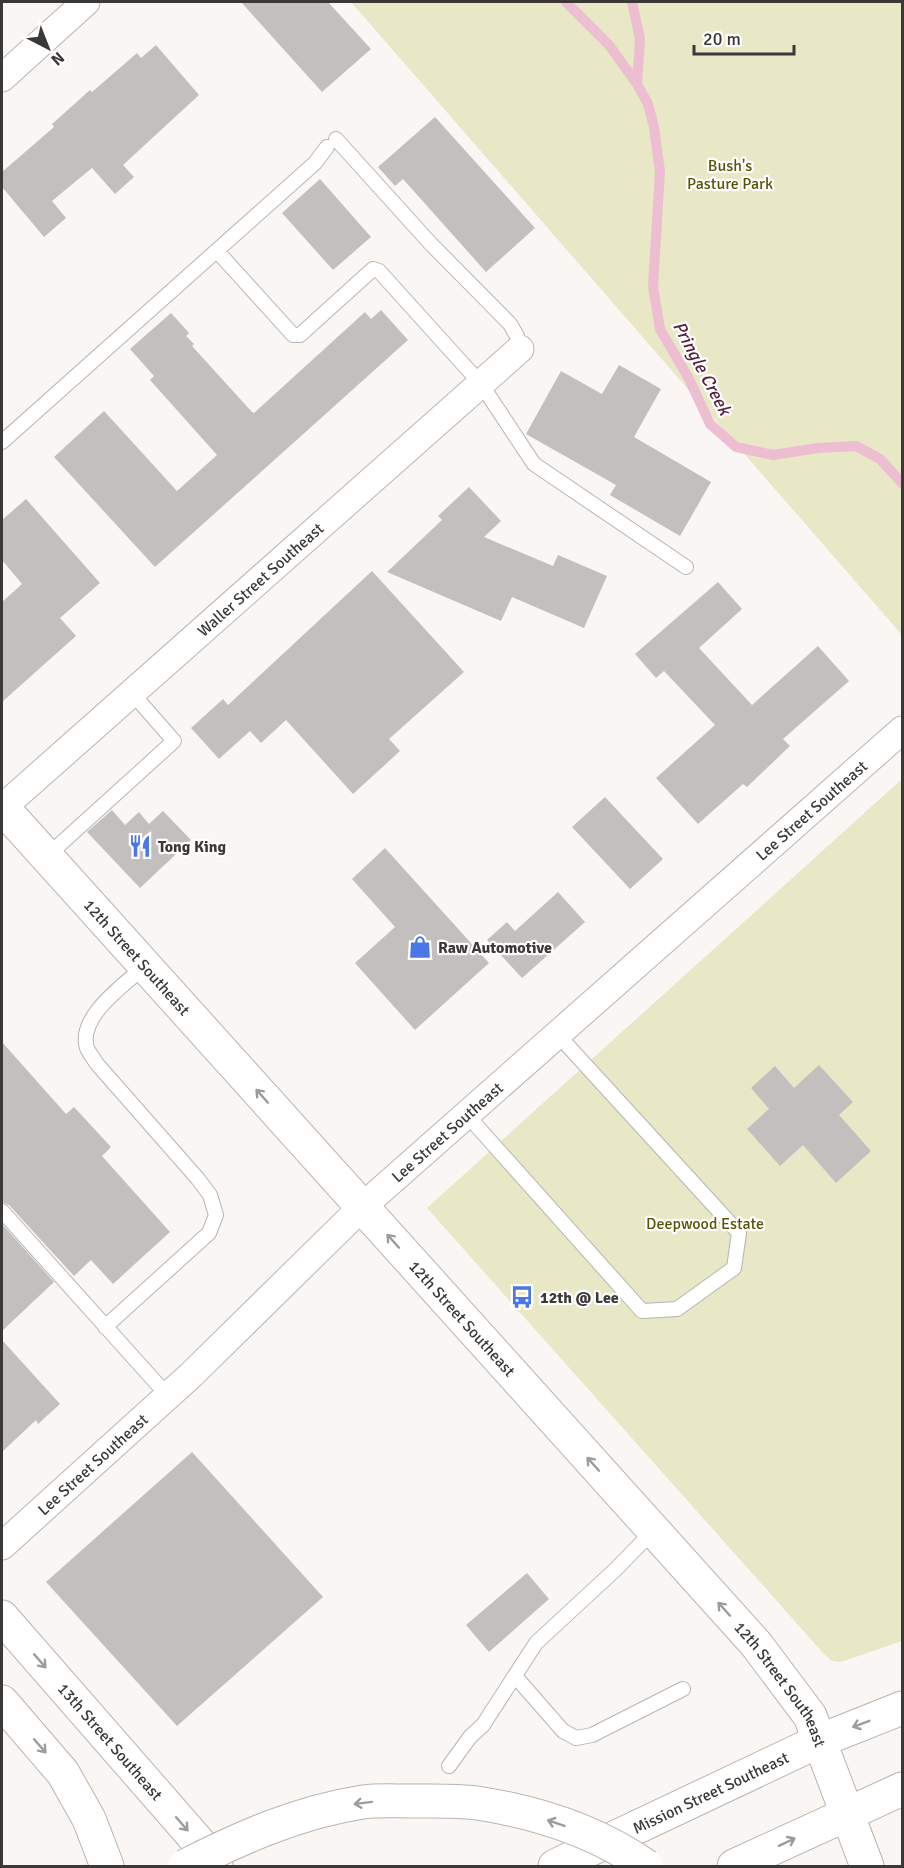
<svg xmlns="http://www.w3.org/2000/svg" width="904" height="1868" viewBox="0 0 904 1868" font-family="Signika,sans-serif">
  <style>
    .green { fill: #e8e7c6 }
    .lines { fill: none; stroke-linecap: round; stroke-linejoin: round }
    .stream { stroke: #edbdd2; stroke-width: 10 }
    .building { fill: #c4bfbf }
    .service-casing { stroke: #b8b4b2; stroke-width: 16 }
    .minor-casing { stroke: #b8b4b2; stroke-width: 29 }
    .secondary-casing { stroke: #b8b4b2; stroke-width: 35 }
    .trunk-casing { stroke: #b8b4b2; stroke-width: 35 }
    .service { stroke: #fff; stroke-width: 14 }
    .minor { stroke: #fff; stroke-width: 27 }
    .secondary { stroke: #fff; stroke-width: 33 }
    .trunk { stroke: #fff; stroke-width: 33 }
    .trunk-bridge-casing { stroke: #b8b4b2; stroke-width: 35; stroke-linecap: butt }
    .trunk-bridge { stroke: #fff; stroke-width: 33 }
    .oneway { stroke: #9d9c9c }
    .labels { text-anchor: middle; stroke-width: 4.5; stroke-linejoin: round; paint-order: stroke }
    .park-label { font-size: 16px; fill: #5a5405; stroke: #fff }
    .street-label { font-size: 16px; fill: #3b3938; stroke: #fff }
    .poi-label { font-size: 16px; font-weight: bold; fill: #3b3938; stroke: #fff; text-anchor: start }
    .water-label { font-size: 18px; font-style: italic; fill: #58203d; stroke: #fff }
  </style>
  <rect width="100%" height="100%" fill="#faf6f4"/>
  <path class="green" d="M351 2H902V635Z
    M902 779V1641L841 1662 832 1661 824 1654 427 1208Z"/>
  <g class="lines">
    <path class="stream" d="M566 2 609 45 637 84 648 104 654 127 660 172 653 286 660 329 689 379 710 424 736 447 773 455 818 448 856 446 880 459 902 483
      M632 2 640 39 637 84"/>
  </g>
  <path class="building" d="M241 2H328L371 49 322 92Z
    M156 45 199 95 123 165 134 177 115 194 92 168 52 201 66 218 44 237 2 187V172L54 127 52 124 90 90 92 92 137 53 141 58Z
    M435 117 535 228 486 272 403 179 395 186 378 167Z
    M320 179 371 237 333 270 282 213Z
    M381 310 408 340 155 567 54 457 104 411 177 491 217 455 150 380 154 376 130 349 171 313 189 333 186 336 194 344 192 346 252 412 254 413 365 312 371 319Z
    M619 365 661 389 634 437 711 482 680 536 610 495 616 485 526 434 561 371 602 394Z
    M469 487 501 521 484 537 553 566 558 555 607 576 584 628 512 597 501 621 387 572 442 520 438 516Z
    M26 499 100 583 60 618 76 636 2 702V602L22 584 2 560V520Z
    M372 571 464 672 389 739 400 751 353 794 286 720 261 743 250 731 219 759 191 728 223 699 228 705Z
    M718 582 742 609 699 648 752 705 818 646 849 681 783 739 790 746 747 787 743 784 698 824 656 778 715 725 664 671 656 678 635 654Z
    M605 797 663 859 630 889 572 827Z
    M112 810 125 825 139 812 149 824 163 811 191 840 140 888 87 832Z
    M385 848 489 963 415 1030 355 963 395 927 352 879Z
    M558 892 585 922 522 978 487 940 507 922 515 931Z
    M2 1042 66 1114 74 1107 111 1147 102 1156 170 1232 113 1284 91 1260 74 1276 9 1205 2 1202Z
    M819 1065 853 1102 839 1115 871 1151 836 1183 803 1145 780 1166 747 1129 769 1109 751 1088 775 1066 794 1088Z
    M2 1224 54 1282 2 1331Z
    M2 1340 60 1404 38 1424 36 1420 2 1452Z
    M192 1452 323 1597 177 1726 46 1582Z
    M527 1573 549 1599 489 1652 466 1625Z"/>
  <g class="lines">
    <g class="service-casing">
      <path id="service" d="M336 139 430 243 510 324 517 336 520 349
        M217 251 293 335H300L373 269 379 271 481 384 534 464 686 567
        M2 442 315 163 327 147
        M46 857 174 741 132 693
        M467 1115 642 1311 677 1309 734 1268 739 1233 558 1035
        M2 1211 168 1396
        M105 1327 209 1233 216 1215 210 1195 198 1179 97 1064C94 1059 89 1053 87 1048 77 1017 125 984 145 966
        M515 1676 563 1731 576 1738 592 1735 683 1689
        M449 1766 470 1737 483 1725 536 1643 616 1569 653 1531"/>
    </g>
    <g class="minor-casing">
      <g id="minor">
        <path d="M2 78 86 2"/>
        <path id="s1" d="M2 808 520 349"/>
        <path id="s2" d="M2 1546 191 1375 362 1207 902 730"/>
      </g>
    </g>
    <g class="secondary-casing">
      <g id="secondary">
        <path id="s3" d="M2 807 756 1644 810 1716 867 1866"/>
        <path id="s4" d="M2 1617 201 1845 216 1866"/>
        <path id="s5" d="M555 1866 819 1741 902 1708"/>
        <path d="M734 1866 902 1789"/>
      </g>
    </g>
    <g class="trunk-casing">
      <path id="trunk" d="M2 1702 63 1773 89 1819 107 1866"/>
    </g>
    <use href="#service" class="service"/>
    <use href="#minor" class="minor"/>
    <use href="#secondary" class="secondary"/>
    <use href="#trunk" class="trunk"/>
    <g class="trunk-bridge-casing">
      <path id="trunk-bridge" d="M185 1866C242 1837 299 1812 363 1802 378 1800 394 1801 409 1801 431 1801 455 1800 477 1803 536 1812 597 1832 646 1866"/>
    </g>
    <use href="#trunk-bridge" class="trunk-bridge"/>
  </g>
  <defs><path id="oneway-shaft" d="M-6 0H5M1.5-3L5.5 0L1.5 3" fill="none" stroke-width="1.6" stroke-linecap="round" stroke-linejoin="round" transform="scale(1.5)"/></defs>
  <g class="oneway">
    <use href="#oneway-shaft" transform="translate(262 1096) rotate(-132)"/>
    <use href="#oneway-shaft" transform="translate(393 1241) rotate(-132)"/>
    <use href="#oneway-shaft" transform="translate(593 1464) rotate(-132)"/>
    <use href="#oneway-shaft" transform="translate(724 1609) rotate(-132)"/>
    <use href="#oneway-shaft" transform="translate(40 1661) rotate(49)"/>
    <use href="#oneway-shaft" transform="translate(861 1724) rotate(159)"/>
    <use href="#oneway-shaft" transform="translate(40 1746) rotate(49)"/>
    <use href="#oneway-shaft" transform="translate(363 1803) rotate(173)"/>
    <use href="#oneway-shaft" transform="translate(556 1823) rotate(-161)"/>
    <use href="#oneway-shaft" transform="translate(182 1824) rotate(49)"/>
    <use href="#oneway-shaft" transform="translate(787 1842) rotate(-25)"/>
  </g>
  <defs>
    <g id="restaurant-bare" transform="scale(1.8)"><path d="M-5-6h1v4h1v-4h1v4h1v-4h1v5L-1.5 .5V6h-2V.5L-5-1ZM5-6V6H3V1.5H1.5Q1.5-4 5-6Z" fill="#4977e9" stroke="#fff" stroke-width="2.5" paint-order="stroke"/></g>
    <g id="shop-bare" transform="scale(1.8)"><path d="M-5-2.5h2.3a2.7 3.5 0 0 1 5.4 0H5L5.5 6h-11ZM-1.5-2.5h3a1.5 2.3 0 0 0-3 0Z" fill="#4977e9" stroke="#fff" stroke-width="2.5" paint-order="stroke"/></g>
    <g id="bus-bare" transform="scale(1.8)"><path d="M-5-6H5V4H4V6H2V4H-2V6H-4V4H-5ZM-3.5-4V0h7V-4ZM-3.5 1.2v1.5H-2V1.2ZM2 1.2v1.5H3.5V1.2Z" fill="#4977e9" stroke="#fff" stroke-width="2.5" paint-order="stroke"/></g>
  </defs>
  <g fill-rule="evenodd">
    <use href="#restaurant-bare" x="140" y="846"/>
    <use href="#shop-bare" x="420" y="947"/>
    <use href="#bus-bare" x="522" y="1297"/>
  </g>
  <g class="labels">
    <g class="park-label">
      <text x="730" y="171">Bush's<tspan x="730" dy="18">Pasture Park</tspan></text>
      <text x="705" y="1229">Deepwood Estate</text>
    </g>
    <g class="street-label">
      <text dy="6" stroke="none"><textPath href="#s1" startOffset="345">Waller Street Southeast</textPath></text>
      <text dy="6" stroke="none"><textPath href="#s2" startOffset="1094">Lee Street Southeast</textPath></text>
      <text dy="6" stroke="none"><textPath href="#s3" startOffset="202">12th Street Southeast</textPath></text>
      <text dy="6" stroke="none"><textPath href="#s2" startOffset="608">Lee Street Southeast</textPath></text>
      <text dy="6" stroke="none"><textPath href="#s3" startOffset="688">12th Street Southeast</textPath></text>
      <text dy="6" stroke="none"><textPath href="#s2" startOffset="122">Lee Street Southeast</textPath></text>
      <text dy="6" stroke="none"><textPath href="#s3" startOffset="1174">12th Street Southeast</textPath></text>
      <text dy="6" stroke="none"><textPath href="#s4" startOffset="165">13th Street Southeast</textPath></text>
      <text dy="6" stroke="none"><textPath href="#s5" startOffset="172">Mission Street Southeast</textPath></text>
    </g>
    <g class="poi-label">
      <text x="158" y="852">Tong King</text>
      <text x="438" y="953">Raw Automotive</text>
      <text x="540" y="1303">12th @ Lee</text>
    </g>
    <g class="water-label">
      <text transform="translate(702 368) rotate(62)" y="6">Pringle Creek</text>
    </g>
  </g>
  <rect width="904" height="1868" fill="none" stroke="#3b3938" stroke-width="6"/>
  <g transform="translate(48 48) rotate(138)" stroke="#ffffff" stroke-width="4.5" paint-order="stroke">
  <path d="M0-4.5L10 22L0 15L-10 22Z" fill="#3b3938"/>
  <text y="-9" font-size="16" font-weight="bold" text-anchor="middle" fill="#3b3938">N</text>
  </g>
  <path d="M694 45v9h100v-9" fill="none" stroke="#3b3938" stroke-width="3"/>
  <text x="703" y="45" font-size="18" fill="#3b3938" stroke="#ffffff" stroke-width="4.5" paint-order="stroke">20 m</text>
</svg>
